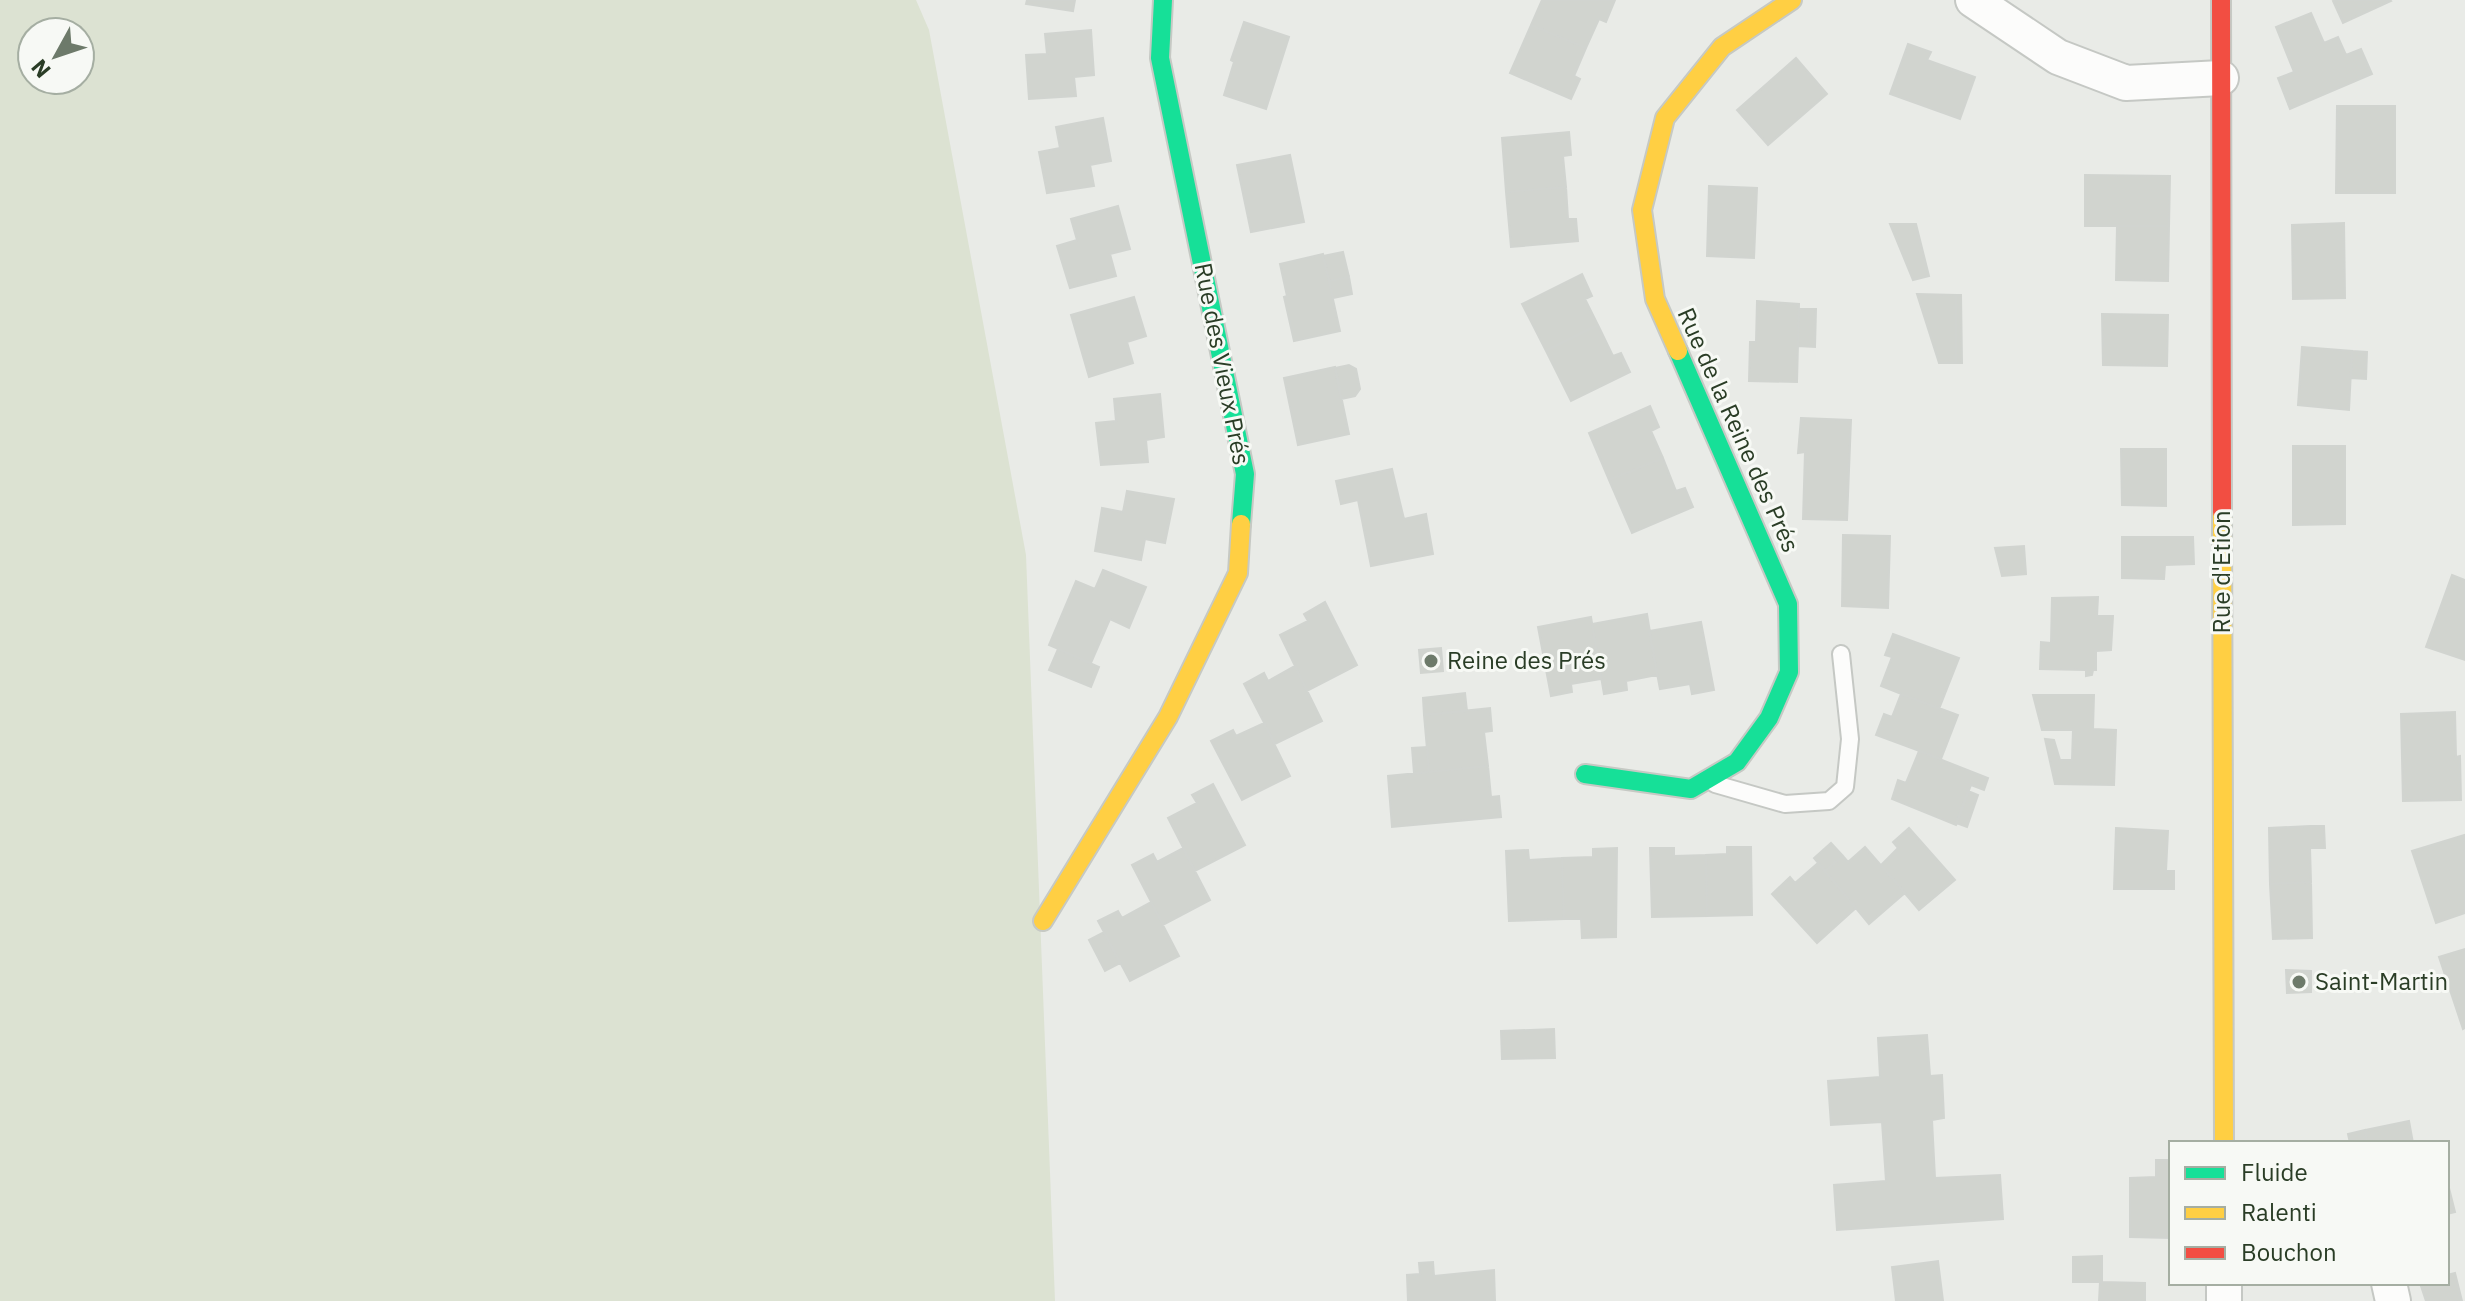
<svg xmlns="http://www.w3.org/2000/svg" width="2465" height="1301" viewBox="0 0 2465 1301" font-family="'IBM Plex Sans',sans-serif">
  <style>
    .green { fill: #dce2d2; fill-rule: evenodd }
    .building { fill: #d1d4cf; stroke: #d1d4d0; stroke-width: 2 }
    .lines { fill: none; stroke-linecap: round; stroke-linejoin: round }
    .lane-casing { stroke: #c5c8c4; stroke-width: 20 }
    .street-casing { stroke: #c5c8c4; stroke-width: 38 }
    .fast-casing { stroke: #c6c9c4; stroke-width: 22 }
    .slow-casing { stroke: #c6c9c4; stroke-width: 22 }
    .jam-casing { stroke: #c6c9c4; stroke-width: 22 }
    .lane { stroke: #fcfcfb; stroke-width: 16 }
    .street { stroke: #fcfcfb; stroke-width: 34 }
    .fast { stroke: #16e098; stroke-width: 18 }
    .slow { stroke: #ffcf43; stroke-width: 18 }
    .jam { stroke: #f24e42; stroke-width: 18 }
    .poi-dot { fill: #6d7a6a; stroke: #f7f9f5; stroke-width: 3 }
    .labels { text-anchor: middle; stroke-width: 6; stroke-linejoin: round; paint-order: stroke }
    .street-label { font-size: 24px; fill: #2a3d26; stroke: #f7f9f5 }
    .poi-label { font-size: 24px; fill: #2a3d26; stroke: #f7f9f5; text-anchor: start }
  </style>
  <rect width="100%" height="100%" fill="#e9ebe7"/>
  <path class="green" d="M0 0H916L929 30 1026 555 1055 1301H0ZM32 32H80V80H32Z"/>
  <path class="building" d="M1027 0H1075L1073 11 1026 4Z
    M1542 0H1615L1606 22 1599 19 1586 48 1531 25Z
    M2335 0H2390L2391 1 2343 23 2333 1Z
    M2311 13 2324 43 2338 37 2346 55 2361 49 2372 74 2290 109 2278 78 2294 72 2276 27Z
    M1244 22 1289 37 1266 109 1224 95 1234 62 1231 60Z
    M1531 25 1586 48 1574 76 1580 79 1571 99 1510 73Z
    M1091 30 1094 75 1074 77 1076 96 1029 99 1026 55 1047 54 1045 34Z
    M1908 44 1931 52 1927 60 1975 77 1960 119 1890 94Z
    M1796 58 1827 94 1768 145 1737 110Z
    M2337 106H2395V193H2336Z
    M1103 118 1111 161 1090 165 1094 186 1047 193 1039 152 1060 148 1056 127Z
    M1569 132 1571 155 1563 156 1566 187 1506 192 1502 138Z
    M1290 155 1304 222 1251 232 1237 165Z
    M2085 175 2170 176 2169 226H2085Z
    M1709 186 1757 188 1754 258 1707 256Z
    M1566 187 1568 219H1576L1578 241 1511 247 1506 192Z
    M1118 206 1130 249 1110 254 1116 276 1070 288 1057 246 1077 240 1071 219Z
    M2344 223 2345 298 2293 299 2292 225Z
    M1890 224H1916L1929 276 1913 280Z
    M2117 226H2169L2168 281 2116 280Z
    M1343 252 1349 277 1329 281 1323 256Z
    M1323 254 1340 331 1294 341 1284 297 1287 296 1280 264Z
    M1582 274 1592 296 1585 299 1598 325 1546 351 1522 304Z
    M1349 277 1352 294 1333 298 1329 281Z
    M1917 294 1956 295V363H1939Z
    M1956 295H1961L1962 363H1956Z
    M1134 297 1146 336 1127 342 1133 363 1089 377 1071 315Z
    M1757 301 1799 304 1797 382 1749 381 1750 342H1756Z
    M1799 309H1816L1815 347 1798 346Z
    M2102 314 2168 315 2167 366 2103 365Z
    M1598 325 1613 356 1621 353 1630 372 1571 401 1546 351Z
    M2302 347 2352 351 2349 410 2298 405Z
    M2352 351 2367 352 2366 379 2351 378Z
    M1349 365 1356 369 1360 389 1355 396 1341 399 1335 368Z
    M1335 367 1349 434 1298 445 1284 378Z
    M1160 394 1164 437 1146 440 1148 462 1101 465 1096 423 1116 421 1114 399Z
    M1650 406 1659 427 1651 431 1663 458 1609 480 1589 433Z
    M1801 418 1851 420 1847 520 1803 519 1805 452 1798 453Z
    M2293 446H2345V524L2293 525Z
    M2121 449H2166V506L2122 505Z
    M1663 458 1676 491 1685 488 1693 507 1632 533 1609 480Z
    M1392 469 1404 519 1426 514 1433 554 1371 566 1358 500 1341 504 1336 481Z
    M1127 491 1174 499 1165 543 1145 539 1141 560 1095 551 1102 508 1123 512Z
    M1843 535 1890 536 1888 608 1842 606Z
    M2122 537H2193L2194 564 2165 565 2164 579 2122 578Z
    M2024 546 2026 574 2002 576 1995 548Z
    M1103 570 1146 587 1129 628 1110 619 1091 663 1049 645 1076 581 1095 589Z
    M2452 575 2465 580V660L2426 647Z
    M2098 597 2097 616H2113L2111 650 2096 651V670H2093L2092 675 2086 676V670L2040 669 2041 642 2051 643 2052 598Z
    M1325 602 1357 665 1307 691 1280 635 1308 621 1304 614Z
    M1647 614 1657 675 1626 681 1627 690 1604 694 1592 624Z
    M1591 617 1601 679 1571 684 1572 692 1551 696 1538 627Z
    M1701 622 1714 690 1692 694 1690 684 1660 689 1649 631Z
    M1893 634 1959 658 1939 709 1881 686 1892 657 1885 655Z
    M1441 648 1443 671 1421 673 1419 650Z
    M1058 649 1099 667 1091 687 1049 670Z
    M1295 666 1322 721 1275 744 1244 684 1264 673 1268 681Z
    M1465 693 1467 711 1424 715 1423 698Z
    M1901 694 1958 715 1941 759 1876 735 1884 714 1892 717Z
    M2033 695H2094L2093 729 2116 730 2114 785 2055 784 2045 739 2054 740 2060 760H2072L2073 730H2042Z
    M1490 708 1492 731 1484 732 1488 766 1429 772 1424 715Z
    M2455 712 2456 757 2460 756 2461 800 2403 801 2401 714Z
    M1264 723 1290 776 1242 800 1211 741 1233 730 1236 736Z
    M1427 747 1429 772 1414 773 1412 748Z
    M1919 751 1988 778 1984 790 1971 785 1956 825 1892 799 1898 780 1906 783Z
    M1488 766 1491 797 1499 796 1501 817 1392 827 1388 776Z
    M1213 784 1245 845 1195 871 1168 818 1197 803 1192 795Z
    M1968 791 1978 795 1967 827 1956 823Z
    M2310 826H2324L2325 848H2310L2311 882 2270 884 2269 828Z
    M1909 828 1955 880 1919 910 1881 865 1898 848 1893 842Z
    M2116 828 2168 831 2166 871H2174V889H2114Z
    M2464 835 2465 913 2436 923 2412 851Z
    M1831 843 1843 856 1825 871 1814 858Z
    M1727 847H1751L1752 915 1707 916 1706 855 1727 854Z
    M1865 847 1905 893 1869 924 1825 871 1843 856 1848 862Z
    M1183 848 1210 900 1163 925 1132 865 1153 854 1157 862Z
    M1617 848 1616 937 1582 938 1581 919H1564L1562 858 1593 857V849Z
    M1650 848H1674V856L1706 855 1707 916 1652 917Z
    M1528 850 1529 860 1562 858 1564 919 1509 921 1506 851Z
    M1818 863 1856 908 1817 943 1772 894 1790 877 1795 883Z
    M2311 882 2312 938 2273 939 2270 884Z
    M1151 902 1179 956 1130 981 1098 921 1118 911 1122 918Z
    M1104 932 1120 963 1105 971 1089 940Z
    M2465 949V1028L2463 1029 2439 957Z
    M2286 970 2311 971V992L2287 993Z
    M1554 1029 1555 1058 1502 1059 1501 1031Z
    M1927 1035 1930 1076 1942 1075 1944 1118 1932 1120 1935 1178 2000 1175 2003 1219 1837 1230 1834 1185 1886 1181 1882 1122 1831 1125 1828 1081 1880 1077 1878 1038Z
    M2409 1121 2413 1143H2367L2365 1130Z
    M2365 1130 2367 1143H2350L2348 1134Z
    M2156 1160H2171V1238L2130 1237V1178L2156 1177Z
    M2449 1188 2455 1212 2447 1214V1189Z
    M2102 1256V1282H2073V1257Z
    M1938 1261 1943 1301H1896L1892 1267Z
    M1433 1262 1434 1276 1494 1270 1495 1301H1408L1407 1275 1420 1274 1419 1263Z
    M2455 1273 2462 1301H2426L2420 1283H2447V1275Z
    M2100 1282 2145 1283V1301H2099Z"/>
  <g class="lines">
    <g class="lane-casing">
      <path id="lane" d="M1715 784 1785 804 1829 801 1845 787 1850 739 1841 654"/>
    </g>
    <g class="street-casing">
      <path id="street" d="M1973 0 2058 57 2126 83 2221 78
        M2224 1283V1301
        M2389 1283 2393 1301"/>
    </g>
    <g class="fast-casing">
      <path id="fast" d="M1163 0 1160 58 1245 474 1241 524
        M1585 774 1691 789 1737 762 1769 718 1789 672 1788 604 1678 351"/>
    </g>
    <g class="slow-casing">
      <path id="slow" d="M1678 351 1655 299 1642 210 1665 118 1722 47 1792 0
        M2222 512 2224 1143
        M1043 921 1168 717 1238 573 1241 524"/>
    </g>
    <g class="jam-casing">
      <path id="jam" d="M2221 0 2222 512"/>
    </g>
    <use href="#lane" class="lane"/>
    <use href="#street" class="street"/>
    <use href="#fast" class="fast"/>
    <use href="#slow" class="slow"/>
    <use href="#jam" class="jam"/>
  </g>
  <g class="poi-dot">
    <circle cx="1431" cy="661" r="8"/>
    <circle cx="2299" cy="982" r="8"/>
  </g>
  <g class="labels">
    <g class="street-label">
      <text transform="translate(1222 364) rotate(79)" y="8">Rue des Vieux Prés</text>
      <text transform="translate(1738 430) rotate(66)" y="8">Rue de la Reine des Prés</text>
      <text transform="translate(2222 572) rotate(-90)" y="8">Rue d'Etion</text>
    </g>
    <g class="poi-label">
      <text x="1447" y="669">Reine des Prés</text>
      <text x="2315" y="990">Saint-Martin</text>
    </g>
  </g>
  <rect x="2169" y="1141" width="280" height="144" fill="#f7f9f5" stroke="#a5aea2" stroke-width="2"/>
  <rect x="2185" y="1167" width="40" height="12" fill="#16e098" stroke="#a5aea2" stroke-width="2"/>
  <text x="2241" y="1181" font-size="24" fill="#2a3d26">Fluide</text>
  <rect x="2185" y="1207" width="40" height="12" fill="#ffcf43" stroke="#a5aea2" stroke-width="2"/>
  <text x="2241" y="1221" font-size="24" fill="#2a3d26">Ralenti</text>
  <rect x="2185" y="1247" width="40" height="12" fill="#f24e42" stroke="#a5aea2" stroke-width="2"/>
  <text x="2241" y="1261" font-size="24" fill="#2a3d26">Bouchon</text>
  <g transform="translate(56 56) rotate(230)"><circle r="38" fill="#f7f9f5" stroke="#a5aea2" stroke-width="2"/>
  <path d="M0-6L14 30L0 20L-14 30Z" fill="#6d7a6a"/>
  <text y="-12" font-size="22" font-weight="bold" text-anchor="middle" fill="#2a3d26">N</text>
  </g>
</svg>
